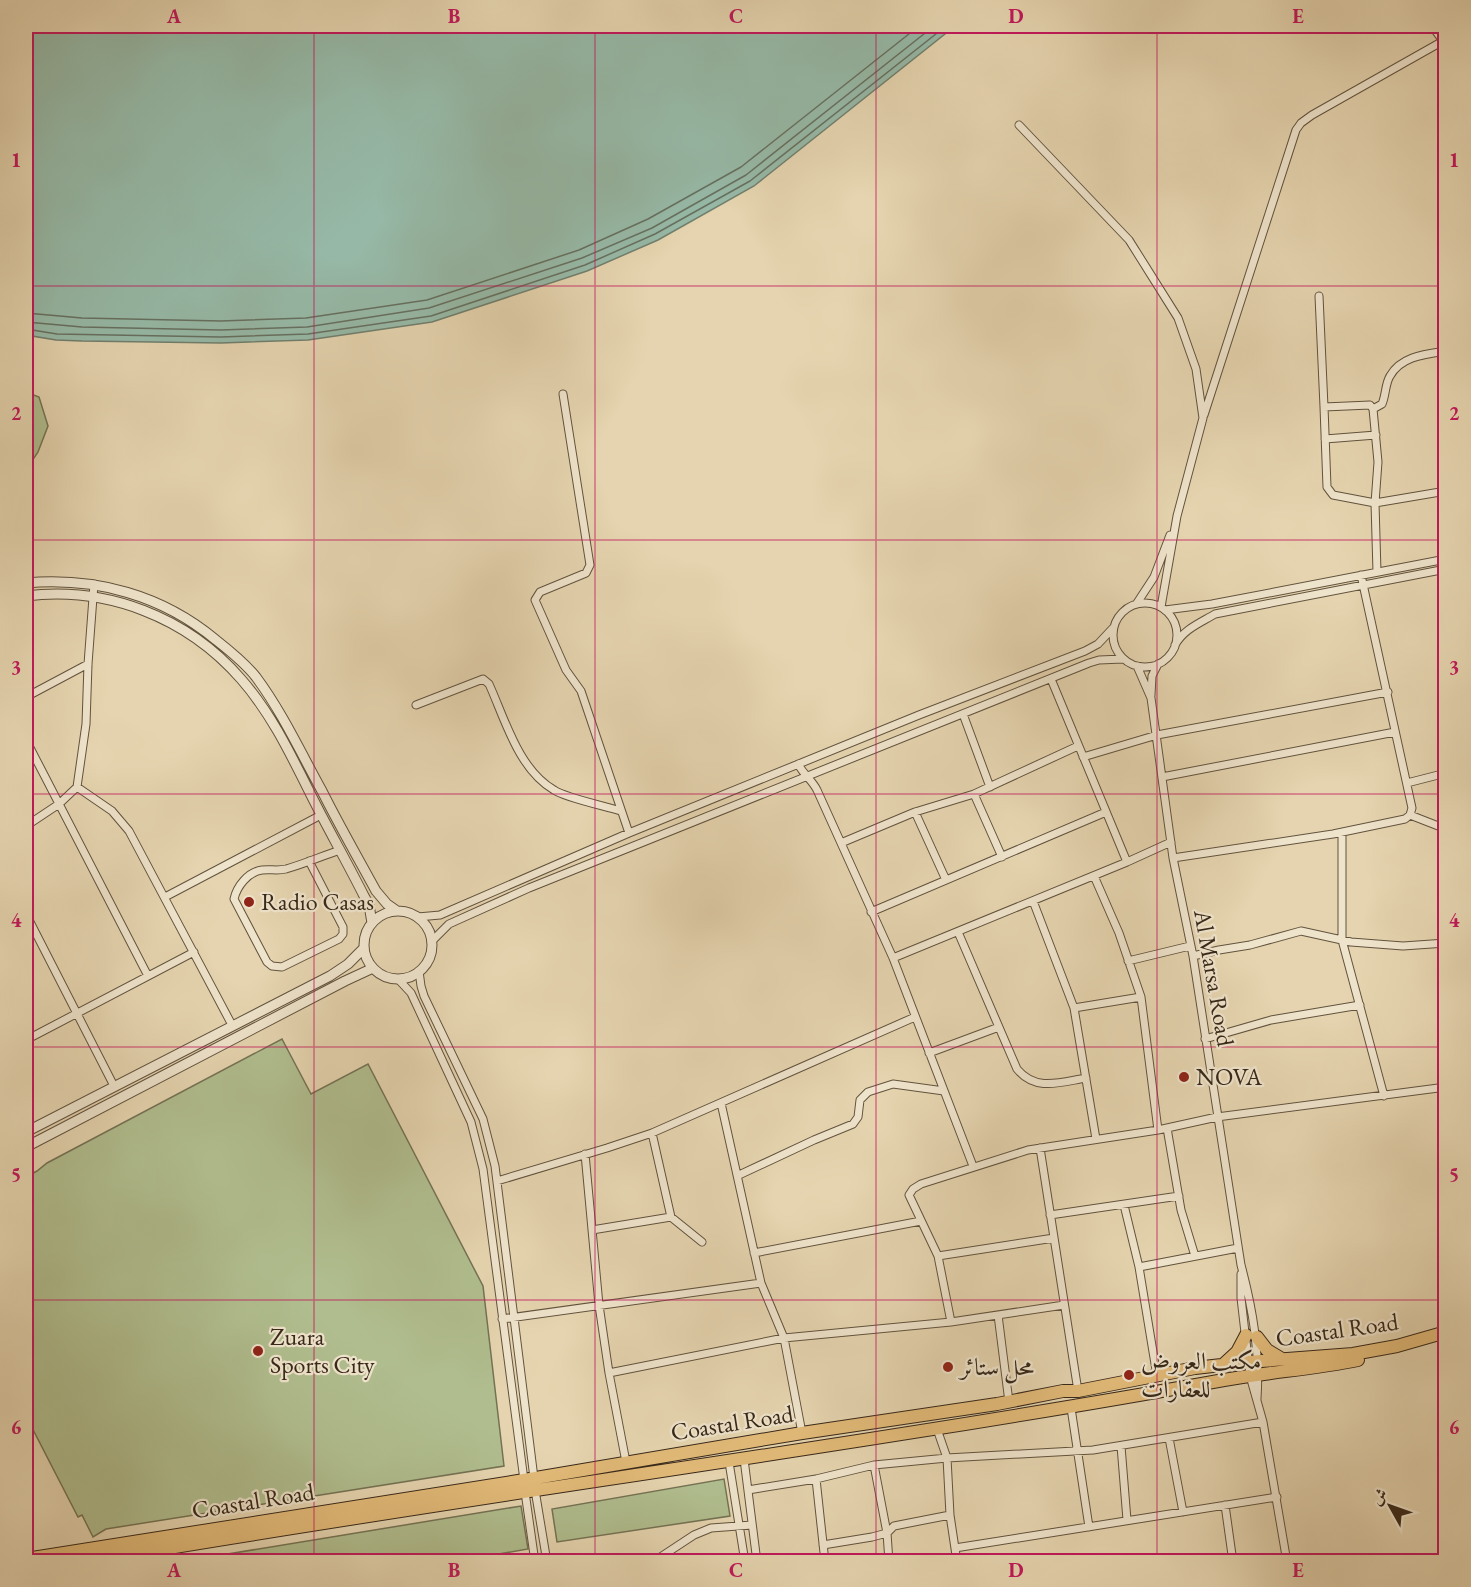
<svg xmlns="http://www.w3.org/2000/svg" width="1471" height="1587" viewBox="0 0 1471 1587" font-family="'EB Garamond',Amiri,serif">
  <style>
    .green { fill: #b0bd8e; stroke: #747254; stroke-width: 1.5 }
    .water { fill: #96b9a7; stroke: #707f6e; stroke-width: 1.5 }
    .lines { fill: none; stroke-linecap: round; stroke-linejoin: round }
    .shore { stroke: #667060; stroke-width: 1.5 }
    .minor-casing { stroke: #62533e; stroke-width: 9 }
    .tertiary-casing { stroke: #62533e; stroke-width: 11 }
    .trunk-casing { stroke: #372819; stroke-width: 14 }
    .minor { stroke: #eee3cb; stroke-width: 7 }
    .tertiary { stroke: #eee3cb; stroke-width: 9 }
    .trunk { stroke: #e2ba78; stroke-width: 12 }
    .grid { fill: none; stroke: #c2185b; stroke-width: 1.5; stroke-opacity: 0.55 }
    .poi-dot { fill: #8f2418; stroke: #eee3cb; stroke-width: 2 }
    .labels { text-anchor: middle; stroke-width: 4.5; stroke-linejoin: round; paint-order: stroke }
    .poi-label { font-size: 24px; fill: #372819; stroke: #eee3cb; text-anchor: start }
    .street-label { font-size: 24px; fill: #372819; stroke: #eee3cb }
    .neatline { fill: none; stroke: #c2185b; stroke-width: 2 }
    .grid-label { font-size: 20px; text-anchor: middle; font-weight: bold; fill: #c2185b }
  </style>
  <rect width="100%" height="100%" fill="#e5d4af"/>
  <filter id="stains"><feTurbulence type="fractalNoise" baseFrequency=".00333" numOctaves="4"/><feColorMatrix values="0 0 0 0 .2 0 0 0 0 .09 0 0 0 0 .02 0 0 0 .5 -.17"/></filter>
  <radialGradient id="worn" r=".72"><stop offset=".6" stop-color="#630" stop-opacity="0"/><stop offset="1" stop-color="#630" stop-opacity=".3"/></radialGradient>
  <path class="green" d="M26 392 39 397 48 426 38 452 26 470Z
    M282 1039 311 1094 368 1064 483 1286 504 1466 106 1529 93 1537 82 1515 78 1517 26 1416V1177L37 1171 47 1163Z
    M724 1479 730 1516 557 1542 552 1509Z
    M521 1506 528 1549 453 1562 185 1561Z"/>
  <path class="water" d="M26 26H955L754 186 658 240 587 271 432 322 308 340 221 343 82 341 56 340 26 335Z"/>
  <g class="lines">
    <path class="shore" d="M26 313 82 318 221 321 306 318 427 300 579 250 648 219 741 167 919 26
      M26 322 82 327 221 330 307 327 429 308 582 258 652 228 746 175 934 26
      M26 329 57 334 221 337 308 334 431 316 585 265 655 234 750 181 946 26"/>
    <g class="minor-casing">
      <path id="minor" d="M1432 26 1446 45
        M1019 125 1129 240 1178 318 1196 369 1203 418 1177 516 1161 607
        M1319 296 1324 407
        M563 394 590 565 586 573 540 592 535 600 566 670 581 691 629 833
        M1373 409 1382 404C1386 395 1385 384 1390 376 1401 356 1426 354 1446 351
        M1204 415 1296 130 1301 123 1312 115 1443 41
        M1325 439 1376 435
        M1377 572 1375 503 1378 462 1373 409 1370 405 1324 407 1327 487 1333 495 1375 503 1446 491
        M1113 635a32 32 0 1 1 64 0a32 32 0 1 1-64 0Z
        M1137 603 1154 577 1170 535
        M1165 610 1212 604 1446 559
        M1175 645C1184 629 1200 623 1215 614L1446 569
        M1137 666 1151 698 1173 858 1193 956 1241 1265C1253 1310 1260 1352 1257 1399
        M1051 679 1127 862
        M1151 695 1152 676 1158 664
        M26 697 88 664
        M416 705 483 679 489 684C505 719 518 769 554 790 566 798 605 806 621 811
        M963 714 990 787
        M26 740 148 976
        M1083 757 1157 735 1388 692
        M798 764C804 775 812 780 817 790L893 958 973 1166
        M1162 777 1395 732
        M1407 783 1446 773
        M77 787 112 811 129 831 232 1025
        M974 794 1002 857
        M915 812 946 880
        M1410 815 1446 829
        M26 826 59 804 77 787 86 724 88 664 94 584
        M1342 832V940L1384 1096
        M841 843 915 812 974 794 1078 746
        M1173 858 1333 834 1405 819 1410 815 1412 808 1361 575
        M309 861 343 927V934L339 939 282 967 272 966 267 962 234 899C237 886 248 872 262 870 270 869 278 871 286 869 304 864 322 856 340 850
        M1094 876 1119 933 1141 997 1158 1130
        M165 897 321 815
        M1033 901 1074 1008 1096 1139
        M871 912 1106 812
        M26 914 114 1086
        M418 917 440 915 629 833 919 715 1085 651 1098 644 1113 628
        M958 932 1017 1069C1036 1092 1061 1082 1086 1078
        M432 941 449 924 529 888 1089 663 1099 660 1123 659
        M1193 956 1219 950 1250 945 1301 931 1351 942 1403 946 1446 943
        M893 958 1127 862 1171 842
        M1128 961 1190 946
        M419 971 421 986 424 996 483 1119 495 1166 534 1478
        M398 979 411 993 471 1122 483 1169 524 1480
        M1074 1008 1141 997
        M1205 1039 1271 1020 1360 1005
        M26 1040 194 952
        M929 1053 999 1027
        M721 1103 761 1283 784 1338 802 1433
        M1167 1128 1181 1210 1195 1256
        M652 1133 671 1217
        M1040 1148 1078 1391
        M585 1154 599 1305 609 1373 626 1462
        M739 1175 814 1140 853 1124 858 1117 860 1100 868 1092 893 1084 944 1091
        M497 1181 607 1148 652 1133 915 1017
        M1124 1205 1139 1267 1157 1376
        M1050 1215 1179 1196
        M592 1230 671 1217 702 1242
        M754 1253 921 1221
        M938 1256 1054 1238
        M1139 1267 1238 1248
        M1241 1274V1298L1250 1376 1263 1422 1287 1562
        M998 1315 1009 1402
        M502 1319 761 1283
        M951 1322 938 1256 909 1195 913 1189 921 1184 1028 1150 1158 1130 1217 1117 1446 1087
        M609 1373 784 1338 951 1322 1064 1305
        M1071 1408 1089 1527
        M937 1429 947 1458 950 1515 957 1562
        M1169 1438 1183 1512
        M1121 1446 1127 1520
        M744 1459 757 1562
        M729 1462 745 1562
        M874 1465 887 1533 889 1562
        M816 1479 825 1562
        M535 1490 547 1562
        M748 1490 816 1479 874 1465 947 1458 1093 1450 1263 1422
        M525 1492 535 1562
        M1225 1505 1233 1562
        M823 1545 872 1537 887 1533 894 1526 950 1515
        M955 1548 1277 1497
        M653 1562 694 1535 711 1528 752 1525"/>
    </g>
    <g class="tertiary-casing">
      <path id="tertiary" d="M26 583C96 577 162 595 216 640 230 651 245 663 256 677 282 712 301 753 322 791 339 825 358 858 376 891L387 904 397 911
        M26 596C107 586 187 617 241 679 271 713 291 755 311 795 328 829 347 862 364 896L369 905 372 923
        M364 945a34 34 0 1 1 68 0a34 34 0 1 1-68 0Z
        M26 1132 330 976 348 964 364 948
        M26 1147 345 981 373 968"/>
    </g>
    <g class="trunk-casing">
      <path id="trunk" d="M1257 1337 1267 1350 1282 1359
        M1224 1364 1237 1352 1246 1335
        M26 1559 524 1480 802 1433 997 1404 1063 1391H1078L1195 1368 1248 1362 1353 1354 1397 1346 1446 1332
        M85 1562C464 1497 846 1448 1224 1380 1268 1372 1314 1369 1358 1360"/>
    </g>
    <use href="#minor" class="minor"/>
    <use href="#tertiary" class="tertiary"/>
    <use href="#trunk" class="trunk"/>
  </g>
  <path class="grid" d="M314 26V1562M595 26V1562M876 26V1562M1157 26V1562M26 286H1446M26 540H1446M26 794H1446M26 1047H1446M26 1300H1446"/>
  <g class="poi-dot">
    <circle cx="249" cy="902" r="6"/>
    <circle cx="1184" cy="1077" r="6"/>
    <circle cx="258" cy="1351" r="6"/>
    <circle cx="948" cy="1367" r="6"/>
    <circle cx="1129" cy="1375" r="6"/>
  </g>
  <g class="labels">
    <g class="poi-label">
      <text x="261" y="910">Radio Casas</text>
      <text x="1196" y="1085">NOVA</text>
      <text x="270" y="1345">Zuara<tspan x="270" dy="28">Sports City</tspan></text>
      <text x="1141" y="1369">مكتب العروض<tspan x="1141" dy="28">للعقارات</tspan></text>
      <text x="960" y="1375">محل ستائر</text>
    </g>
    <g class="street-label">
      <text transform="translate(1214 978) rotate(80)" y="8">Al Marsa Road</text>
      <text transform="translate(1337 1330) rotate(-8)" y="8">Coastal Road</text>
      <text transform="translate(732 1423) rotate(-9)" y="8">Coastal Road</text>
      <text transform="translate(253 1501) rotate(-9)" y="8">Coastal Road</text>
    </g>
  </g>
  <rect width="1471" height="1587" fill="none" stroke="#e5d4af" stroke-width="66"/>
  <g transform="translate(1390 1506) rotate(310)" stroke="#eee3cb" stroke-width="4.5" paint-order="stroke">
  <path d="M0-4.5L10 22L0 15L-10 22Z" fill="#372819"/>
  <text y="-9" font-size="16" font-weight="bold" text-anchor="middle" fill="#372819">ش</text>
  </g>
  <rect x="33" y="33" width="1405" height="1521" class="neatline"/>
  <g class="grid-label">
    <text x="174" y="23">A</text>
    <text x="454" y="23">B</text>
    <text x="736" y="23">C</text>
    <text x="1016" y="23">D</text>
    <text x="1298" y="23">E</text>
    <text x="16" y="167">1</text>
    <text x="1454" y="167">1</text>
    <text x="16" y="420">2</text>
    <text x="1454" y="420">2</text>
    <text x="16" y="674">3</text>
    <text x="1454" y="674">3</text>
    <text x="16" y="927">4</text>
    <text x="1454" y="927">4</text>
    <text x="16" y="1181">5</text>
    <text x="1454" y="1181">5</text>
    <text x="16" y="1434">6</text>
    <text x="1454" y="1434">6</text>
    <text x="174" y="1577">A</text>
    <text x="454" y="1577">B</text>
    <text x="736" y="1577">C</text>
    <text x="1016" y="1577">D</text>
    <text x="1298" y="1577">E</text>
  </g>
  <rect width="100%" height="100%" filter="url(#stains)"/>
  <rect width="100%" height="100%" fill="url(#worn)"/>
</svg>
